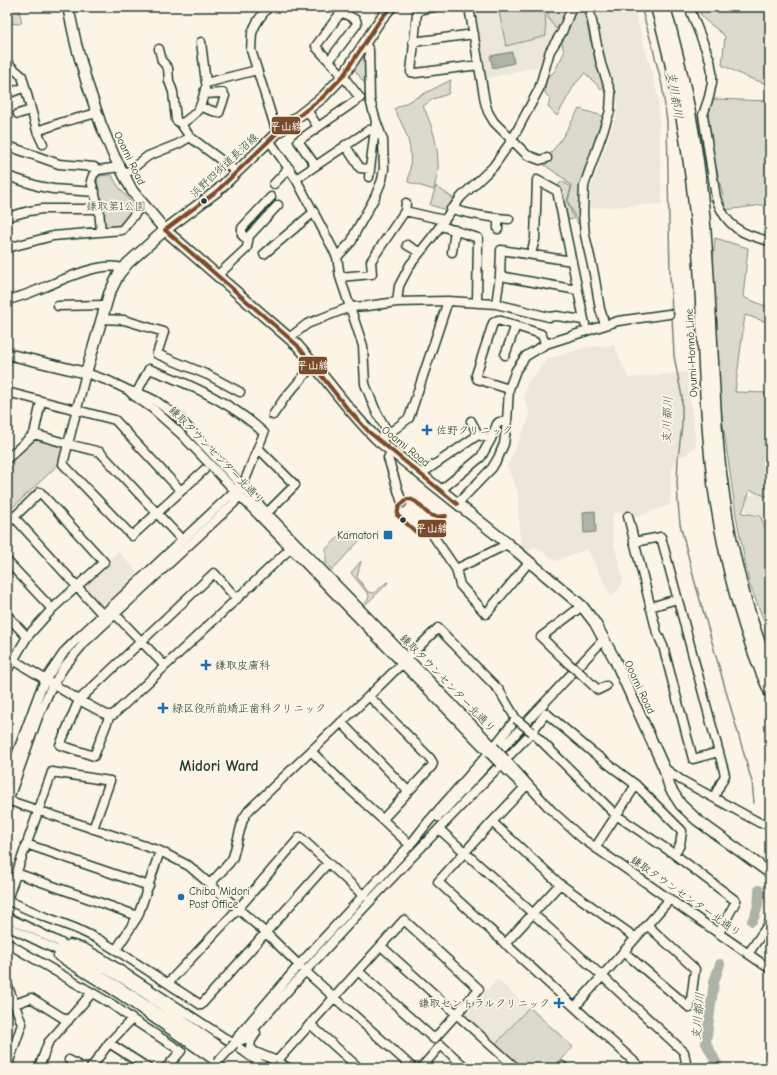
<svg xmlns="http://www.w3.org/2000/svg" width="777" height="1075" viewBox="0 0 777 1075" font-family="'Comic Neue','Klee One',sans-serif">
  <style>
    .built { fill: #ece7d8 }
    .green { fill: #dcdacc; stroke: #7e8c80 }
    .water { fill: #aeb3a7; stroke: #758479 }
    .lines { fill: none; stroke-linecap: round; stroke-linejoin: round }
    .stream { stroke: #758479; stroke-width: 1.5 }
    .river { stroke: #aeb3a7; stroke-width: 10 }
    .minor-casing { stroke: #1f3d34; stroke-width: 11 }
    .major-casing { stroke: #1f3d34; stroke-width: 13 }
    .minor { stroke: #fcf5e5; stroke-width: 8 }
    .major { stroke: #fcf5e5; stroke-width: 10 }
    .minor-bridge-casing { stroke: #1f3d34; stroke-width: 11; stroke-linecap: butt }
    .minor-bridge { stroke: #fcf5e5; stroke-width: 8 }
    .bus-1-casing { stroke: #fcf5e5; stroke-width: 7 }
    .bus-1 { stroke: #7a4b2a; stroke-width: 4 }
    .bus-dot { fill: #1f3d34; stroke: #fcf5e5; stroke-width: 1.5 }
    .poi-dot { fill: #1f6fb2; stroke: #fcf5e5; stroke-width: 1.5 }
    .labels { text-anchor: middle; stroke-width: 3.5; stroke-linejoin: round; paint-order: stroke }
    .street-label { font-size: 11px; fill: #1f3d34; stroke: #fcf5e5 }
    .park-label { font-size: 11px; fill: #455c52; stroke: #fcf5e5 }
    .poi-label { font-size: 11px; fill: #1f3d34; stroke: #fcf5e5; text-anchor: start }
    .water-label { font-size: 12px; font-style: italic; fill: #435a51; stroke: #fcf5e5 }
    .district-label { font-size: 15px; font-weight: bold; fill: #1f3d34; stroke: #fcf5e5 }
    .line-badge { stroke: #fcf5e5; stroke-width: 1.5 }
    .badge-label { font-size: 11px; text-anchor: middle; font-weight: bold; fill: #fff }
  </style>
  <rect width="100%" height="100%" fill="#fcf5e5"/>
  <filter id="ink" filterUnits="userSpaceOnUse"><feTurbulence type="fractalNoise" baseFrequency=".025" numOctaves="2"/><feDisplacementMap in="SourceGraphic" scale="8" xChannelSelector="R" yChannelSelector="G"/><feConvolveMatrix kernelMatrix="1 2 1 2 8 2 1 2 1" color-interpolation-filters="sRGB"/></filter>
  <g filter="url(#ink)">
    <path class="built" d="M471 7H564L561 31 544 65 484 79Z
      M596 7H634L658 96 662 204 590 208 591 188 617 114 618 106 615 86 604 51Z
      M614 345 628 378 687 372 696 445 685 456H679L675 459 674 465 672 467 670 505 636 517 627 513H614L611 524 614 545 623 579 619 589 611 596 587 549 556 561 535 546 527 553 517 546 520 544 518 492 507 466 530 416 524 397 527 383 548 359 587 347Z
      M770 491V554L746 520V496Z
      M118 551 138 573 102 607 81 586Z
      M497 979 528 1007 494 1045 463 1017Z"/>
    <path class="green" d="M7 7H18L22 22 19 24 7 23Z
      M498 7H545L546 36 506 46Z
      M547 7H569L568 11 556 29 548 18Z
      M576 7H584L590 39 603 65 608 94 598 86 585 73 575 84 557 116 548 107 550 99 545 93 546 78 554 72 564 53 562 42Z
      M696 7H770V85L746 77 722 65 725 36 704 19Z
      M367 54 368 84H365L354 69 364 55Z
      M451 80 448 94 433 99 423 106C432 125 438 144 438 164 439 172 435 182 434 190L408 182C414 150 409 136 394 109Z
      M712 99 770 101V204L726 210 717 170 700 125Z
      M579 109 606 117 579 199 581 223 578 224 568 201 572 186 566 182V180L543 164 562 138Z
      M112 175 116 183 135 208 122 225 104 227 97 177 98 176Z
      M561 181 571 187 567 201 574 219 565 220 557 189Z
      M436 186 457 201 449 211 430 205Z
      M715 238 748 248 743 297 770 308V323L745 315 735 392 766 393 770 401V496L768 497 750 490 742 513 760 516 770 538V631H768L749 583 736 515 719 396 712 273Z
      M34 438 63 445 64 447 60 463 9 511 7 509V463Z
      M345 531H351L360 540 332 570 326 563V549Z
      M361 561 357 577 368 592 374 593 388 581 387 584 362 608 361 607 368 600 369 595 351 573Z
      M529 1007 573 1047 554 1068H520L495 1045Z"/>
    <path class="water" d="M512 52 514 63 493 68 490 56Z
      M595 511 596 532 584 533 583 512Z"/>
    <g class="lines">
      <path class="stream" d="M641 7 652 45 662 85 667 121 670 274 672 313
        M672 316 674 356 682 397V425L678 458 677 480 678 503 680 524 694 579 752 782 754 803"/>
      <path class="river" d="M752 921C758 911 759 902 759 890
        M719 1068 706 1043 714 982 720 964"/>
      <g class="minor-casing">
        <path id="minor" d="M268 7 259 19 255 26 252 33 251 50 277 133
          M434 7 422 9 417 13 411 72 416 73 479 65
          M469 7 485 102 488 112 494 122 527 155 540 160 547 158
          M589 7 601 64 611 93 610 111 584 186 583 214 585 235 594 274 600 309 605 325
          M689 7 710 60 712 72V83L709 97 703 115 716 198C726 227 742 235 770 241
          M201 42 206 83 257 70
          M413 42 474 34
          M365 44 369 50 370 100 376 121 369 177
          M159 49 162 61 168 68 169 81 173 92 176 120 181 124 190 137 237 172
          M7 63 22 76 37 131 43 144
          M7 92H12L25 87
          M201 107 219 113 225 96 223 93 204 94
          M307 110 318 127
          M18 114 31 110
          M181 124C198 113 201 109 205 89
          M37 131 63 122 97 113
          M269 140 296 179 333 249 337 257 340 277 363 346 365 384 375 409 388 433
          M7 144 8 146 59 164 94 167 98 170
          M345 145 360 168 370 169
          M315 165 298 141 360 98 343 76 317 48 316 46 339 15 344 13 356 20 357 24 329 61
          M124 175 148 156 178 144 190 137
          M7 176 38 186 53 189 95 192
          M296 179 369 130
          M274 184 289 168
          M451 209C470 214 490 218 509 219
          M405 211 444 220
          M7 217 29 211 42 209H99
          M498 219V229
          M441 226 478 238 477 302
          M101 232 99 209 91 181 93 175 98 170 120 167
          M248 241 242 235V228L271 197
          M407 245 419 252
          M7 248 53 236 122 230 143 204
          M452 252 455 230
          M264 254 314 212
          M531 254 535 239 537 180 557 191 585 324
          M337 257 352 241 355 233 375 197 382 180 384 169 383 140 376 121
          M218 275 246 249 247 247 249 236 278 205
          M500 276 577 290
          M340 277 372 274 371 261 405 211 406 203
          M7 300C40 294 91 259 123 268
          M397 302 399 286 410 265 433 236 461 197 493 167 512 140 539 89 550 51 562 32 572 7
          M496 304 500 276 501 250 572 261
          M58 306 105 305
          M101 319 124 320 164 332 157 354 208 375 240 392
          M289 338 307 324 350 307 367 306 397 302 448 301 496 304 549 317 557 316 583 320
          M505 355 516 325
          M509 389 477 379 476 375 493 323 498 320 541 334 546 344
          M7 392 115 420 181 491
          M130 392 133 395 153 409 182 435 239 495 489 753
          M7 404 9 393
          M273 415 284 399 314 364
          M471 421 478 435 491 439
          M34 434 41 402
          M379 441 409 418 448 301
          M258 448 295 485 267 513
          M392 451 388 458 402 503
          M7 459 34 434 68 444 100 452 182 540
          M204 470 132 536 63 464 86 373 109 381 130 391 146 396 156 401 180 419 267 513 494 747
          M421 474 478 435
          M441 490 481 457 491 439 497 424 499 422H507
          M457 504 492 468 498 458 504 444 507 422 509 389 516 370 526 356 546 344 618 321 669 314
          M628 516 657 633 663 646 693 759 719 752
          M14 517 102 614
          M7 524 40 492 104 562 52 609 27 637 7 671
          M432 529 434 537 456 569 460 585 486 614 529 562
          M634 542 661 537 725 775 714 797
          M7 561 52 609
          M456 569 508 544
          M650 607 677 599
          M115 614 165 666
          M7 615 27 637
          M7 656 79 700 107 715H113L294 545
          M569 664 541 637 582 606
          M580 673 598 690 606 686
          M369 696 430 758 433 763 432 766 383 819
          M110 715 94 756 60 745 79 700 214 573 237 599
          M341 722 408 791
          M532 732 616 815 674 854 736 901 719 933
          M311 751 342 782 410 845
          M505 759 551 810 583 839 770 969
          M500 764 520 783
          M664 768 681 780 760 823H765L770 821
          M7 780 40 691 46 679 65 651 80 636 239 487
          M525 787 492 822 438 882 641 1068
          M7 800 160 851 189 866 266 933 305 971 413 1068
          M7 804 38 717 50 690 64 667 85 642 234 503 239 495 264 433C234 404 188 383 149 369L137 392
          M438 817 604 639
          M492 822 560 884
          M93 829 110 781 52 772 8 897 11 902 43 916 77 929 98 939 116 950 138 916 160 851
          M439 829 602 976 684 1052 687 1068
          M26 844 149 886
          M595 848 636 785
          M16 873 138 916
          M210 884 230 862 233 857 243 819 249 810 369 696 438 628 499 690 516 719 489 753 428 822 410 845 299 965 239 1035 234 1044
          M7 917 59 942 128 982 251 1068
          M647 925 695 969 690 1008
          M7 926 61 952 123 989 239 1068
          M70 944 84 948 105 960 234 1044 266 1068
          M505 944 560 884 636 938
          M381 946 516 1068
          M7 948 9 944 113 1005 132 1019 181 1051 166 1068
          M116 950 201 1005 328 863
          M624 952 690 1008
          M748 954 770 922
          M58 956 119 994 225 1068
          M168 983 238 909 300 837 364 896
          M7 984 22 1024 7 1067
          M15 1004 31 998 68 1021
          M575 1007 670 899
          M310 1024 359 1068
          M256 1033 251 1041 250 1047 255 1052 277 1061 288 1068
          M109 1043 148 1068
          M234 1044 246 1038C337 933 435 833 532 732L546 713 591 751 636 785 682 831 680 845 674 854
          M69 1060 83 1068
          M277 1061 404 920 479 989 434 1039 358 971
          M39 1068 48 1043 92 993
          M91 1068 109 1043 132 1019
          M421 1068 441 1045 466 1068
          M560 1068 562 1066 564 1068"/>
      </g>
      <g class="major-casing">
        <path id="major" d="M68 7 76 44 86 80 101 125 114 156 133 192 165 230 297 345C325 376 348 412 379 441L508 544 582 606 595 623 615 660 664 768 670 788 681 805 697 820 770 873
          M656 7C675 75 688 143 695 214 704 306 702 399 714 491 724 560 741 629 770 693
          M665 7C684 74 698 144 704 213 709 269 711 326 714 382 716 414 717 447 722 480 730 545 745 609 770 669
          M7 354 86 373 109 294 119 274 128 263 165 230 217 191 277 133 323 97 343 76 380 20 391 7"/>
      </g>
      <use href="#minor" class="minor"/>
      <use href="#major" class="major"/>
      <g class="minor-bridge-casing">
        <path id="minor-bridge" d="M569 664 580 673
          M516 719 532 732
          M494 747 505 759
          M489 753 500 764
          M217 1063 234 1044"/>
      </g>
      <use href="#minor-bridge" class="minor-bridge"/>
      <g class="bus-1-casing">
        <path id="bus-1" d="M165 230 297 345 347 408 369 432 457 504
          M165 230 217 191 277 133 323 97 343 76 380 20 391 7
          M407 499C420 499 422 513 433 516 437 517 442 516 446 516L425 534 416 532 397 515 399 506Z"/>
      </g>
      <use href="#bus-1" class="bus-1"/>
    </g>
  </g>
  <g class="bus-dot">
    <circle cx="204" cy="201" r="3.5"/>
    <circle cx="403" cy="520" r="3.5"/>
  </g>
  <g class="poi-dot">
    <path d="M425 424h4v4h4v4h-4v4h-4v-4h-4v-4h4z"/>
    <rect x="383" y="530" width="10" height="10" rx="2"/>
    <path d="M204 659h4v4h4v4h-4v4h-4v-4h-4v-4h4z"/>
    <path d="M161 702h4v4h4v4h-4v4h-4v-4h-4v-4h4z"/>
    <circle cx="181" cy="897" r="4"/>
    <path d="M557 997h4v4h4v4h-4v4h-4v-4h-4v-4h4z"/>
  </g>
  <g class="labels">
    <g class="street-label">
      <text transform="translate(130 158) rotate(64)" y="4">Ooami Road</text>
      <text transform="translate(224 165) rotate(-43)" y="4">浜野四街道長沼線</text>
      <text transform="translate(691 353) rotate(-93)" y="4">Oyumi-Honnō Line</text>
      <text transform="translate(406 446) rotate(39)" y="4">Ooami Road</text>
      <text transform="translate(217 455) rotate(46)" y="4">鎌取タウンセンター北通り</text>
      <text transform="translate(448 683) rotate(46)" y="4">鎌取タウンセンター北通り</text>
      <text transform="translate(640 687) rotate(65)" y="4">Ooami Road</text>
      <text transform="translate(686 896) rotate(35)" y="4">鎌取タウンセンター北通り</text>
    </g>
    <g class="park-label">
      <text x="116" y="210">鎌取第1公園</text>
    </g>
    <g class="poi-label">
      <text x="436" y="434">佐野クリニック</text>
      <text x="379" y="539" text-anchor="end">Kamatori</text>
      <text x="215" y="669">鎌取皮膚科</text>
      <text x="172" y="712">緑区役所前矯正歯科クリニック</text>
      <text x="189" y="895">Chiba Midori<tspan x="189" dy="13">Post Office</tspan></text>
      <text x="550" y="1007" text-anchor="end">鎌取セントラルクリニック</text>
    </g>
    <g class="water-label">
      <text transform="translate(675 95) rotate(81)" y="4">支川都川</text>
      <text transform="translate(667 420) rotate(-88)" y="4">支川都川</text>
      <text transform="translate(698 1016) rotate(-85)" y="4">支川都川</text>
    </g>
    <g class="district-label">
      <text x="219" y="771">Midori Ward</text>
    </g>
  </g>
  <g class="line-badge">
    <rect x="271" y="116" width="30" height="19" rx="4" fill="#7a4b2a"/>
    <rect x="298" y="356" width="30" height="19" rx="4" fill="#7a4b2a"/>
    <rect x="417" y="519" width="30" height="19" rx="4" fill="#7a4b2a"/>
  </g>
  <g class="badge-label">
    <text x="286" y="130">平山線</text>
    <text x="313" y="369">平山線</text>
    <text x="432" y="532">平山線</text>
  </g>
  <rect width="777" height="1075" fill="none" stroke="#fcf5e5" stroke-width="24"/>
  <rect x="12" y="12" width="753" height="1051" fill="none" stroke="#1f3d34" stroke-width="1.5" filter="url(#ink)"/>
</svg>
